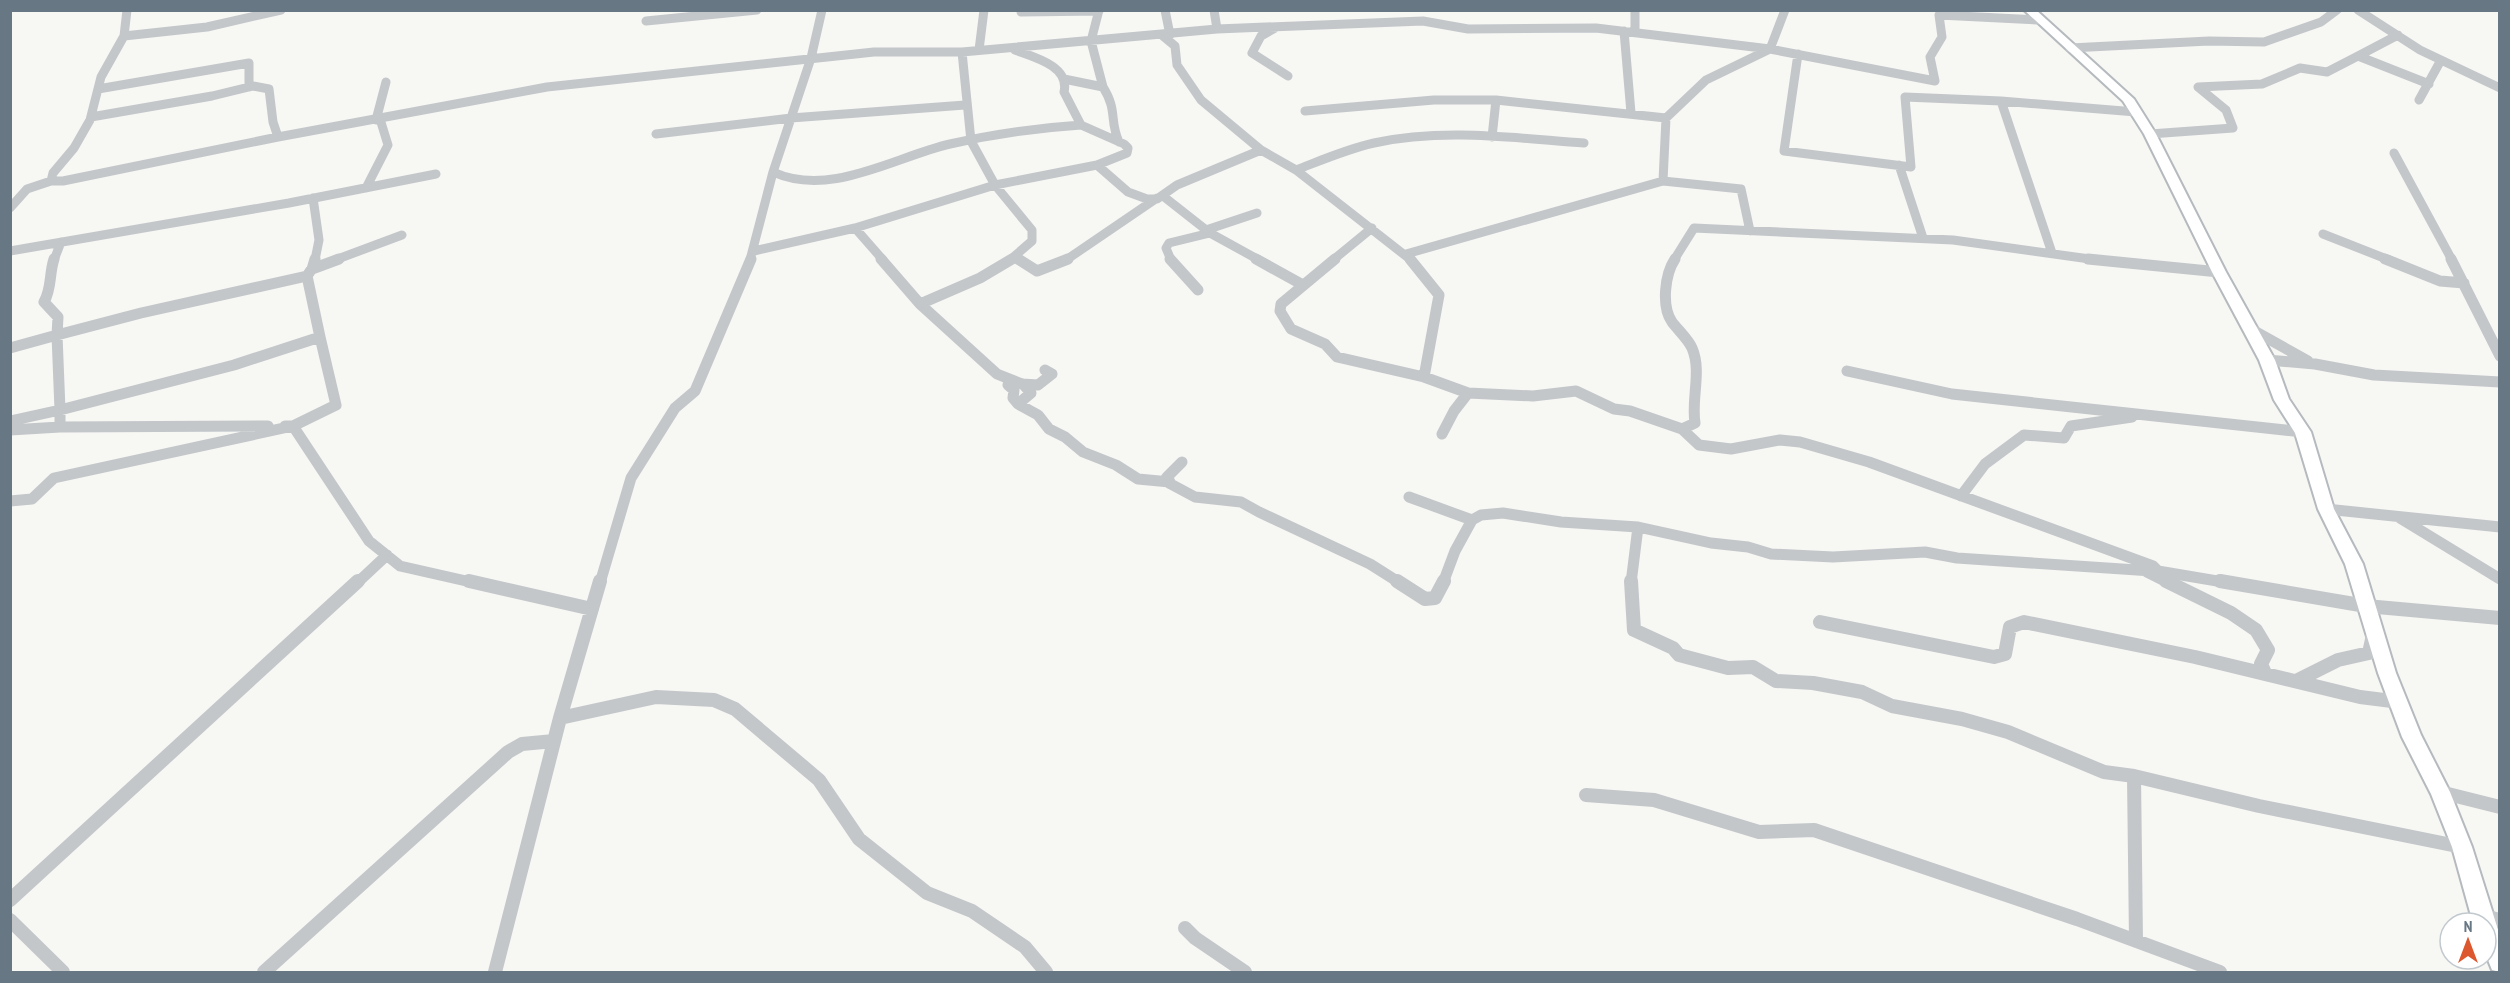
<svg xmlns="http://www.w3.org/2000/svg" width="2510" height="983" viewBox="0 0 2510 983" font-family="'PT Sans Narrow',sans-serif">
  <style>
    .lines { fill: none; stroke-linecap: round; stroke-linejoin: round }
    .secondary-casing { stroke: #b5babe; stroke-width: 4 }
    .street-far2 { stroke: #c3c7ca; stroke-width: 9 }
    .street-far1 { stroke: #c3c7ca; stroke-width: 11 }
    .street { stroke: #c3c7ca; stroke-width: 14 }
    .secondary { fill: #fff; fill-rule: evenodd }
  </style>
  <rect width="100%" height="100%" fill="#f7f7f4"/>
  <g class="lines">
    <g class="secondary-casing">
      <path id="secondary" d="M2024 10H2036L2134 99 2156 134 2226 272 2275 360 2289 399 2311 432 2334 509 2363 564 2396 673 2421 735 2450 792 2472 847 2500 936V972L2492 970 2486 955V923H2473L2452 847 2431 794 2402 737 2378 673 2345 564 2318 509 2295 433 2274 400 2259 360 2212 272 2144 134 2123 101Z"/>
    </g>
    <path class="street-far2" d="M127 10 124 36 101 77 90 120 74 148 53 173 51 181H63L278 137 547 87 874 52H962L1217 29 1423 21 1468 29 1596 28 1770 49 1935 81 1930 57 1942 37 1939 15 2039 20
      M1165 10 1170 35
      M1214 10 1217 29
      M1635 10V32
      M2358 10 2420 50 2500 88
      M1021 12 1099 11
      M646 21 757 10
      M1275 28 1261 36 1252 53 1288 76
      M1624 31 1631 113
      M2398 35 2358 56 2429 84
      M124 36 207 27 281 10
      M1163 36 1175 46 1177 65 1201 100 1261 150 1296 170 1411 260
      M2070 48 2209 41 2264 42 2321 22 2337 10
      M979 50 984 10
      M962 52 971 141 995 185 1032 230V241L1010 260
      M1798 54 1784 151 1911 167 1905 97 2001 101 2136 112
      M1064 79 1103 87 1091 41 1099 10
      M1103 87C1118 111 1109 120 1119 142
      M98 89 249 63V87
      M2419 100 2441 60
      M2001 101 2052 253
      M1305 111 1434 100H1496
      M91 117 212 96 253 86 269 89 273 122 278 137
      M1666 118 1706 80 1770 49 1785 10
      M376 120 386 82
      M656 134 791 118 965 105
      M2150 134 2233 128 2226 110 2198 87 2262 84 2300 68 2327 72 2358 56
      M2394 153 2452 260
      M1097 165 1128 192 1147 199H1157L1177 185 1261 150
      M1899 165 1923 238
      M1296 170C1322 160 1347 149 1374 143 1443 128 1514 138 1584 143
      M773 172C830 198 894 157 950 144 993 134 1036 128 1081 125
      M1663 181 1741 189 1750 231
      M366 188 388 145 380 119
      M1163 196 1210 233 1259 260
      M313 198 319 240 315 260
      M10 208 27 189 51 181
      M855 228 883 260
      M1206 230 1257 213
      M2323 234 2389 260
      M10 251 289 203 436 174
      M754 251 855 228 995 185 1097 165 1127 153 1128 148 1124 144 1081 125 1064 92C1070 66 1034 57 1015 50
      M1406 254 1663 181 1666 118 1496 100 1492 137
      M1015 257 1020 260
      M54 260 61 242
      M335 260 402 235
      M750 260 773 172 811 58 822 10
      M1066 260 1157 198
      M1171 260 1166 248 1169 243 1210 233
      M1333 260 1372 228
      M1674 260 1694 228 1953 240 2097 260"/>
    <path class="street-far1" d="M54 259C49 274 52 288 44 302L58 317 57 335 141 313 307 276 311 270
      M315 259 312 269 339 259
      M881 259 920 304 980 278 1012 259
      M1018 259 1037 271 1068 259
      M1170 259 1198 290
      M1256 259 1303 285
      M1335 259 1281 304 1280 311 1291 329 1325 344 1337 357 1424 377
      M1410 259 1439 295 1424 377 1468 393 1533 396 1576 391 1614 409 1630 411 1682 429 1699 445 1731 449 1780 440 1800 442 1869 462 2153 566 2158 571 2229 583
      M1675 259C1665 274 1661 306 1672 322 1678 330 1688 339 1692 348 1702 371 1691 399 1695 423L1682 429
      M2088 259 2219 272
      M2385 259 2440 281 2464 283
      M2451 259 2500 356
      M920 304 997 374 1022 384 1038 385 1052 374 1045 370
      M2249 328 2308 361
      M10 348 57 335 60 410 234 365 320 337 307 276
      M2267 360 2315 364 2374 375 2500 382
      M1847 371 1952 394 2303 432
      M1009 381 1008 385 1014 390 1013 398 1018 404 1031 393 1023 384
      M1018 404 1038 415 1049 429 1065 437 1083 452 1116 465 1138 479 1170 482 1167 477 1182 462
      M10 421 60 410V427L268 426
      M285 426H293L336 405 320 337
      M10 430 60 427
      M1442 434 1454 411 1468 393
      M1167 482 1195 497 1241 502 1259 512 1370 564 1400 583
      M1961 496 1985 464 2024 435 2064 438 2071 426 2132 417
      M1409 497 1472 520
      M10 501 32 499 54 478 293 426 369 541 400 566 475 583
      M2326 509 2500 527
      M2400 518 2500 579
      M2147 572 2169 583
      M357 583 387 555
      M600 583 631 478 675 408 695 391 751 259
      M1443 583 1455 551 1472 520 1481 515 1503 513 1561 522 1638 527 1711 543 1748 547 1771 554 1833 557 1925 552 1957 558 2152 571
      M1631 583 1638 527"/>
    <path class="street" d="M469 581 592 609
      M1397 581 1425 599 1435 598 1444 581
      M1631 581 1634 630 1673 648 1679 655 1728 668 1753 667 1776 681 1813 683 1862 692 1892 706 1962 719 2008 732 2104 772 2134 776 2259 806 2462 847
      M2166 581 2231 613 2256 630 2268 650 2261 664 2265 673
      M2220 581 2366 606 2500 618
      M1820 622 1994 657 2005 654 2010 627 2024 622 2195 657 2360 697 2400 702
      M2296 681 2338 660 2369 653 2373 635
      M560 718 656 697 714 700 735 709 819 780 859 839 927 893 972 911 1025 947 1046 972
      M2134 776 2136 941
      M2440 792 2500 807
      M1586 795 1654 800 1759 832 1814 830 2077 919 2220 972
      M10 900 358 581
      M2480 915 2500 920
      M10 920 63 972
      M1185 928 1195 938 1245 972
      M264 972 508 752 522 744 554 741
      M495 972 560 718 600 581"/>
    <use href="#secondary" class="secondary"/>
  </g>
  <rect width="2510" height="983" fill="none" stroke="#677784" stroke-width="24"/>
  <g transform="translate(2468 941)"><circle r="28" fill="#ffffff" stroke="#c2c9ce" stroke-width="1.5"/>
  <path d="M0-4.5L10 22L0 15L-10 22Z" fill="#dd572e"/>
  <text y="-9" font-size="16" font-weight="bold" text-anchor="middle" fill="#677784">N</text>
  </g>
</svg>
